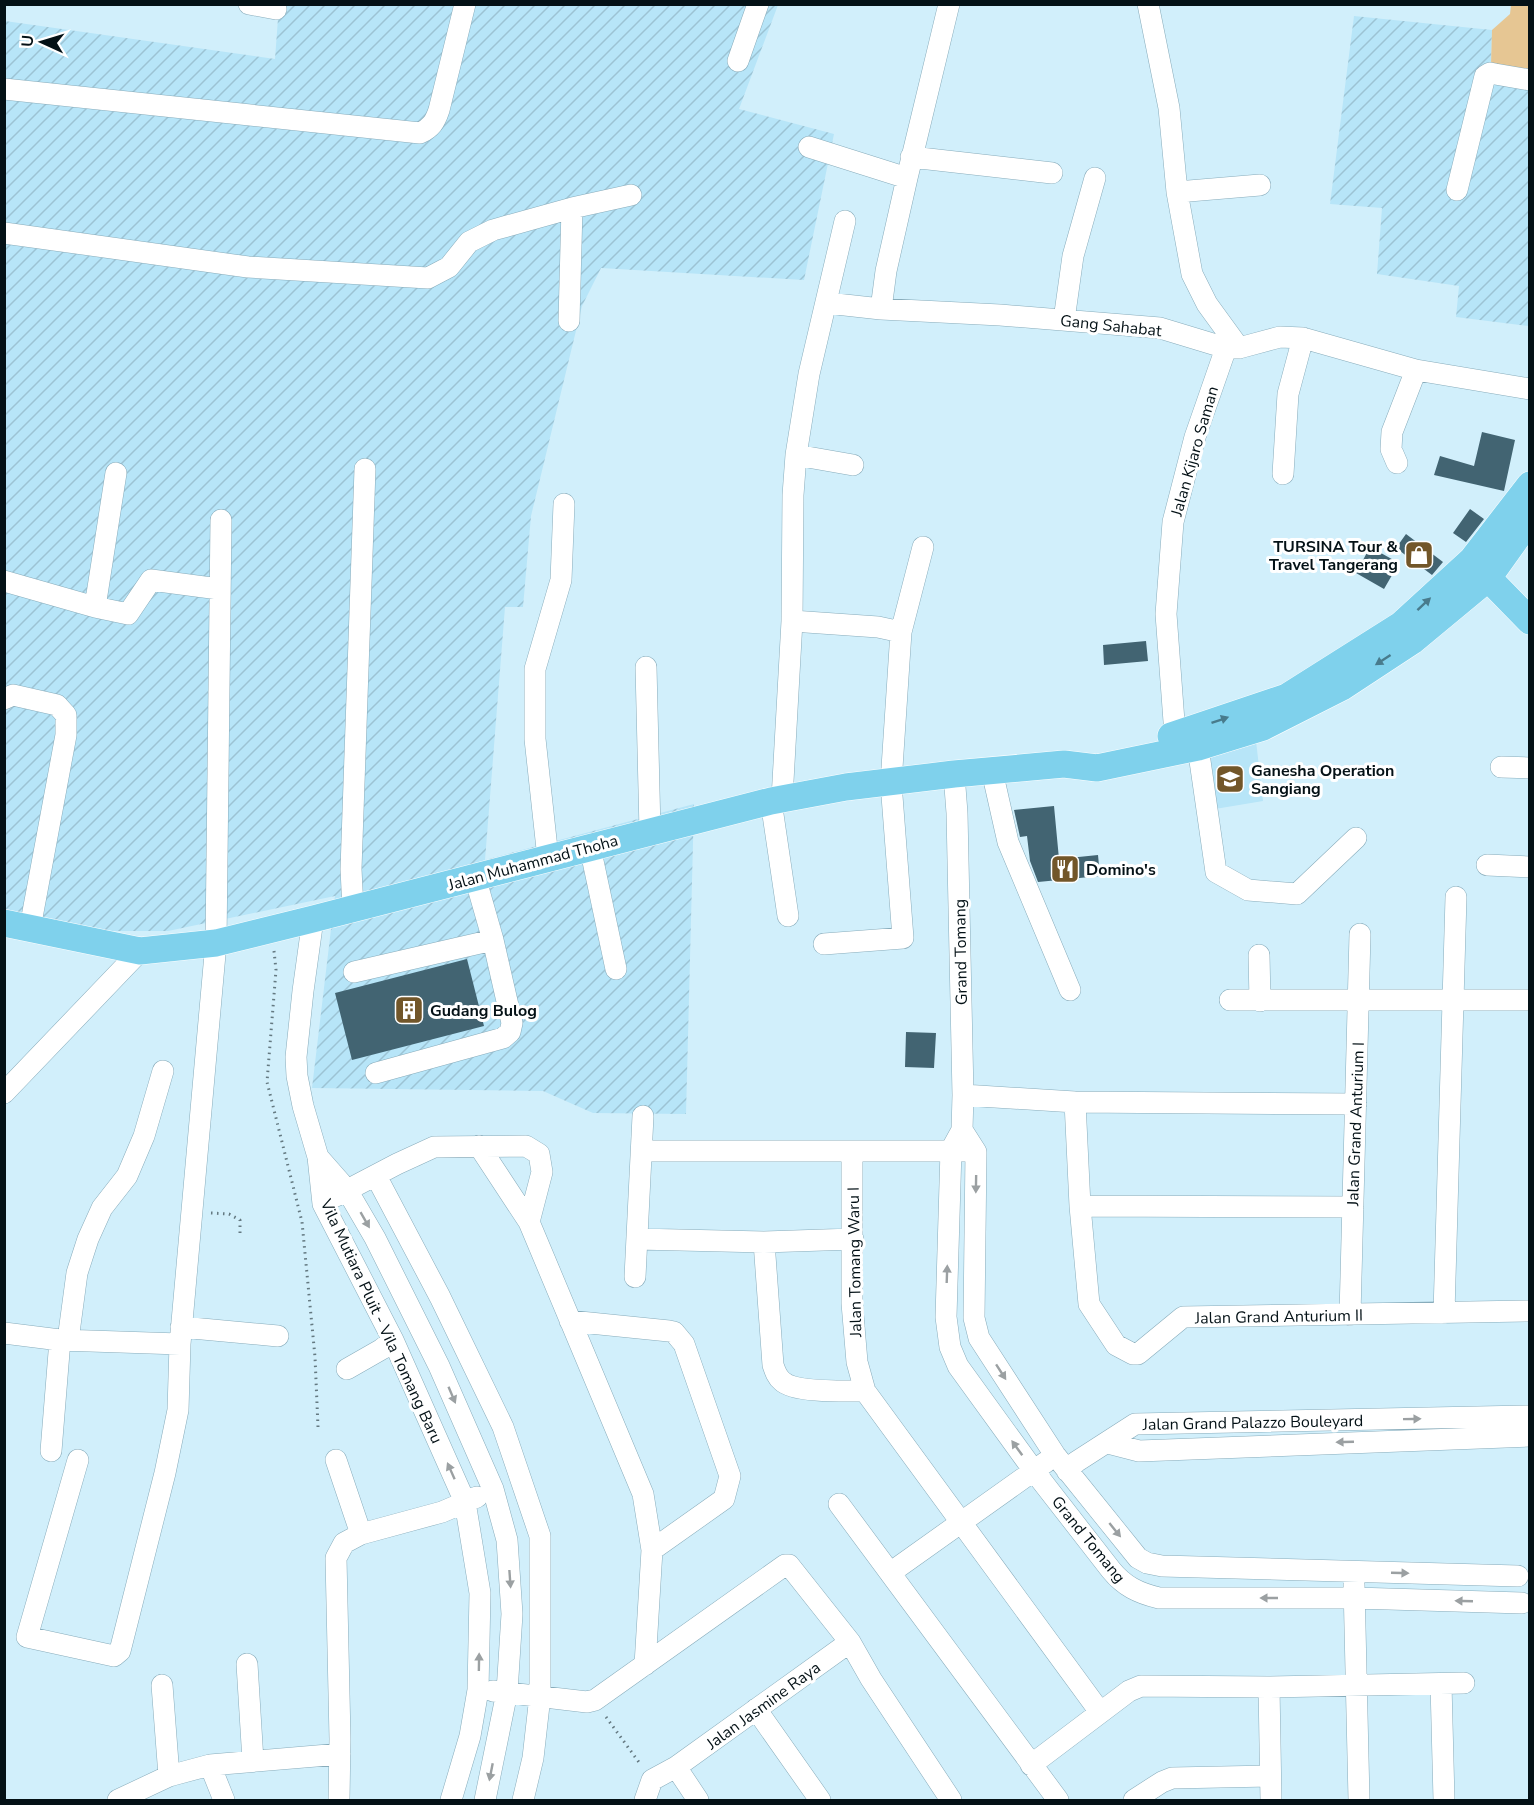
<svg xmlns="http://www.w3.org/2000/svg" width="1534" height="1805" viewBox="0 0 1534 1805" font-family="'Nunito Sans',sans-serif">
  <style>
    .built { fill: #b7e5f8 }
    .industrial { fill: url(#industrial-furrows) }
    .green { fill: #e6c693 }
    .building { fill: #426472 }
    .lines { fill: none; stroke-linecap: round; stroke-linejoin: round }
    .minor-casing { stroke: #88acbb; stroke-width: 22 }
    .major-casing { stroke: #fff; stroke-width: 28 }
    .path { stroke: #647981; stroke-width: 3; stroke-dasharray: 1.5 4.5; stroke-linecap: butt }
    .minor { stroke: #fff; stroke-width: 21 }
    .major { stroke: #7fd1ec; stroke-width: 27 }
    .oneway { fill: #487b8c }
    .oneway2 { fill: #9ba0a2 }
    .labels { text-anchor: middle; stroke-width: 6; stroke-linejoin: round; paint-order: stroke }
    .street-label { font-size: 16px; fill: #041116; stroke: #fff }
    .poi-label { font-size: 16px; font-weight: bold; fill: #041116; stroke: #fff; text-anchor: start }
  </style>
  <defs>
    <pattern id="industrial-furrows" width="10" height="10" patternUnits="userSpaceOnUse" patternTransform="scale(1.5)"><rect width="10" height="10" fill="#b7e5f8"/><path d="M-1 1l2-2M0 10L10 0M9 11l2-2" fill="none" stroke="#9cc3d4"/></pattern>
  </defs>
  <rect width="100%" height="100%" fill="#d1effb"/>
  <path class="built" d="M1256 741 1263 801 1209 810 1203 757Z"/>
  <path class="industrial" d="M279 5H778L739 109 834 134 804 280 601 268 582 306 531 516 523 607H505L485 860 694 804 686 1114 593 1113 543 1091 312 1088 335 896 168 931H72L5 916V21L275 59Z
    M1354 16 1492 30 1491 64 1529 71V326L1456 317 1459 286 1377 274 1382 208 1330 204Z"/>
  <path class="green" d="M1511 5H1529V71L1491 64 1492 30 1510 14Z"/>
  <path class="building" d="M1482 432 1515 440 1504 491 1434 475 1440 456 1474 466Z
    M1470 509 1484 519 1466 542 1453 533Z
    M1406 534 1443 562 1432 575 1396 548Z
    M1370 547 1399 563 1384 589 1356 573Z
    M1146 641 1148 661 1104 665 1103 645Z
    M1054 806 1059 859 1098 855 1100 876 1038 882 1030 861 1027 836 1020 837 1014 810Z
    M467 959 484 1026 352 1060 335 993Z
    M906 1032 936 1033 934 1068 905 1067Z"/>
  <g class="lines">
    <g class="minor-casing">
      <path id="minor" d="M249 4 276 9
        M1148 4 1169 108 1177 192 1192 274 1207 304 1239 348
        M738 61 758 4
        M4 89 420 133C431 128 435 122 439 110L465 4
        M809 147 907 178
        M911 157 1052 173
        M1457 190 1485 76 1490 73 1495 74 1530 80
        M1177 192 1260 185
        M4 233 248 267 428 278 449 267 469 242 493 230 572 208 631 195
        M827 303 881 309 1000 315 1160 328 1226 348H1239L1280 337 1303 338 1416 370 1530 389
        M881 309 886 271 907 178 949 4
        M1064 320 1073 256 1095 178
        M569 321 572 208
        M796 455 853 465
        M1397 463 1391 449 1392 432 1416 370
        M1283 474 1288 394 1303 338
        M4 581 95 607 128 614 151 580 219 589
        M95 607 116 473
        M792 621 878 627 901 632
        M646 667 650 831
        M4 699 13 695 57 705 66 715V735L30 928
        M1175 735 1166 614 1173 522 1195 437 1226 348
        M1198 747 1216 872 1248 890 1297 894 1356 838
        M1501 767 1530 768
        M992 771 1008 842 1070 990
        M954 774 957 813 963 1095 962 1130 951 1150 946 1317 950 1347 958 1366 1034 1471 1111 1570C1124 1586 1138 1593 1159 1598H1355L1522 1603
        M782 799 792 621 793 495 796 455 809 374 845 221
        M771 801 788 916
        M590 847 616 969
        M548 858 535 739V669L561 580 564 504
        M1487 865 1530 867
        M353 909 351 869 365 469
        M313 919 303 991 296 1057 297 1076 303 1106 318 1157 323 1204 393 1340 465 1502 480 1593 478 1690 470 1736 451 1800
        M824 944 903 938 891 783 901 632 923 547
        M1259 955 1260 1001
        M354 972 493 940
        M1230 1000H1530
        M376 1073 503 1038 510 1032 512 1023 493 940 475 877
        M4 1093 140 951
        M963 1095 1075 1102 1356 1104
        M1075 1102 1080 1206 1089 1304 1116 1345 1133 1354H1138L1183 1317 1530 1311
        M962 1130 976 1152 974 1318 979 1338 1055 1455 1138 1558 1147 1563 1162 1566 1518 1576
        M479 1146 529 1222 643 1494 652 1550 645 1665
        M642 1151H964
        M852 1151V1303L857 1362 865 1391 1100 1712
        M318 1157 347 1190 375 1238 439 1366 493 1489 507 1540 512 1614 507 1692 485 1800
        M376 1176 440 1297 503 1427 540 1536V1696L533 1758 523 1800
        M336 1196 397 1164 434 1147 526 1146 539 1154 542 1172 529 1222
        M1080 1206 1353 1207
        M637 1239 764 1242 853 1239
        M764 1242 773 1365C775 1371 777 1377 782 1381 794 1393 847 1391 865 1391
        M635 1277 643 1116
        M1444 1313 1456 897
        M1350 1315 1360 934
        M570 1321 669 1331 674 1332 684 1344 730 1476 724 1499 652 1550
        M181 1327 278 1336
        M4 1333 60 1340 180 1344
        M68 1340 77 1273 88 1239 102 1208 127 1176 144 1136 163 1071
        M347 1369 382 1349 393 1340
        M1108 1443 1139 1451 1530 1436
        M51 1451 60 1340
        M78 1460 27 1637 114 1656 120 1651 165 1473 178 1410 180 1344 216 943 221 520
        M336 1460 361 1534
        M1067 1471 1076 1462 1135 1424 1530 1416
        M839 1504 1058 1800
        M890 1573 1046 1462
        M1354 1584 1359 1800
        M247 1664 253 1761
        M1441 1684 1444 1800
        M162 1685 169 1776
        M1269 1687 1271 1800
        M493 1691 587 1702 595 1700 785 1565H789L850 1642 871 1679 951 1800
        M756 1709 820 1800
        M210 1765 340 1754
        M1031 1765 1129 1691 1141 1686 1269 1687 1464 1683
        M676 1767 698 1800
        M118 1800 169 1776 210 1765 224 1800
        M339 1800 340 1739 336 1558 344 1543 361 1534 442 1512 477 1497
        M645 1800 652 1780 676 1767 850 1642
        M1134 1800 1162 1782 1172 1778 1270 1776"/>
    </g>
    <g class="major-casing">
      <path id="major" d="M1488 578 1530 621
        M1171 736 1287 697 1401 625 1472 560 1530 485
        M4 923 140 951 216 943 313 919 771 801 846 787 954 774 1064 764 1097 768 1198 747 1263 727 1342 687 1412 641 1488 578 1530 519"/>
    </g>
    <path class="path" d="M274 951 276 970 267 1082 302 1222 315 1357 318 1427
      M211 1213 229 1214 240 1220V1233
      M606 1717 641 1765"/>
    <use href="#minor" class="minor"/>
    <use href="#major" class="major"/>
  </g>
  <defs><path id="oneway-solid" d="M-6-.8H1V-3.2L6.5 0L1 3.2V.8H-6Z" transform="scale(1.5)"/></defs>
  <g class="oneway">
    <use href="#oneway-solid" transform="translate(1424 604) rotate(-43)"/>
    <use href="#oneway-solid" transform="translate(1383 660) rotate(147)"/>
    <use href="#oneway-solid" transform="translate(1220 720) rotate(-19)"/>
  </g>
  <g class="oneway2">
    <use href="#oneway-solid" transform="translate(976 1184) rotate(91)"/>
    <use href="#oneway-solid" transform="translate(365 1220) rotate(60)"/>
    <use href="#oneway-solid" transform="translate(947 1274) rotate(-88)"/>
    <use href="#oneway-solid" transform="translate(1001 1372) rotate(57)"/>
    <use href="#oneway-solid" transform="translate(452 1395) rotate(67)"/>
    <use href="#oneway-solid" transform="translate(1412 1419) rotate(-1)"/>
    <use href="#oneway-solid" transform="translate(1345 1442) rotate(178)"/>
    <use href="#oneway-solid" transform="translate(1017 1448) rotate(-126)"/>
    <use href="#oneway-solid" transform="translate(451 1471) rotate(-114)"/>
    <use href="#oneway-solid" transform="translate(1115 1530) rotate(51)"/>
    <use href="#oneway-solid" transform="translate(1400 1573) rotate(2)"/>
    <use href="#oneway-solid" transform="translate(510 1579) rotate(86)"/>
    <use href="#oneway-solid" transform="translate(1269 1598) rotate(180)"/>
    <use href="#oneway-solid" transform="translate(1464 1601) rotate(-178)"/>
    <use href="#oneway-solid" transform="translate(479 1662) rotate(-89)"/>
    <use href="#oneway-solid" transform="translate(491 1772) rotate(101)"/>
  </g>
  <defs>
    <g id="shop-square" transform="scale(1.5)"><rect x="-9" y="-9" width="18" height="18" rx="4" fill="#725629" stroke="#fff"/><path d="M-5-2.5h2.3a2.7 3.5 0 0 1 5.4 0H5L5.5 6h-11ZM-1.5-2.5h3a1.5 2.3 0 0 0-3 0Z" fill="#fff"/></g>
    <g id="school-square" transform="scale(1.5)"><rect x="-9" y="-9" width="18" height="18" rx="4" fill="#725629" stroke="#fff"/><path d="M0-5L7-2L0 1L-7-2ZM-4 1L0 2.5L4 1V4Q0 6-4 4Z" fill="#fff"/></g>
    <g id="restaurant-square" transform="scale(1.5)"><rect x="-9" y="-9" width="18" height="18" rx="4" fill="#725629" stroke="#fff"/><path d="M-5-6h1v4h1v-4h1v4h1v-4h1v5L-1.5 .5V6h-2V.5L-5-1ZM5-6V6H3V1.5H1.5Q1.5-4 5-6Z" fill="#fff"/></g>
    <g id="building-square" transform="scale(1.5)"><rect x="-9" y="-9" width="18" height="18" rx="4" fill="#725629" stroke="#fff"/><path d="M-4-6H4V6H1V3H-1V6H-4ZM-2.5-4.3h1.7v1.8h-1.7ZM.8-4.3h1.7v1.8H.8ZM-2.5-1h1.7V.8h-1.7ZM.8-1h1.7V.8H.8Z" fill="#fff"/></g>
  </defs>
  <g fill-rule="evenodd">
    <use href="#shop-square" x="1419" y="555"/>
    <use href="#school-square" x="1230" y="779"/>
    <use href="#restaurant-square" x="1065" y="869"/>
    <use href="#building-square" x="409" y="1010"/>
  </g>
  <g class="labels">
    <g class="street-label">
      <text transform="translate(1111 325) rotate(6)" y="6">Gang Sahabat</text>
      <text transform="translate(1194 451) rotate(-74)" y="6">Jalan Kijaro Saman</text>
      <text transform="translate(533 862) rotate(-15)" y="6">Jalan Muhammad Thoha</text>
      <text transform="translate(960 952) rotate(-91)" y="6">Grand Tomang</text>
      <text transform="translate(1355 1124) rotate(-88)" y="6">Jalan Grand Anturium I</text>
      <text transform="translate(854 1262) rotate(-91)" y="6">Jalan Tomang Waru I</text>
      <text transform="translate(1279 1316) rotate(-1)" y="6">Jalan Grand Anturium II</text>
      <text transform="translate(382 1321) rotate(65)" y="6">Vila Mutiara Pluit - Vila Tomang Baru</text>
      <text transform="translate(1253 1422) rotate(-1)" y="6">Jalan Grand Palazzo Bouleyard</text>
      <text transform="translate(1089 1539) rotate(51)" y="6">Grand Tomang</text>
      <text transform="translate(763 1705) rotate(-36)" y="6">Jalan Jasmine Raya</text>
    </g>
    <g class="poi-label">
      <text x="1398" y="552" text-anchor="end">TURSINA Tour &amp;<tspan x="1398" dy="18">Travel Tangerang</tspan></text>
      <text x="1251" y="776">Ganesha Operation<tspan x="1251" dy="18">Sangiang</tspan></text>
      <text x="1086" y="875">Domino's</text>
      <text x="430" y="1016">Gudang Bulog</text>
    </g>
  </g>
  <rect width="1534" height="1805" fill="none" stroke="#041116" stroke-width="12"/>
  <g transform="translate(42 42) rotate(274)" stroke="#ffffff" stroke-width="4.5" paint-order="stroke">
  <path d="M0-4.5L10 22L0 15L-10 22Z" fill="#041116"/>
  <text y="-9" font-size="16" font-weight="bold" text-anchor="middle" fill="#041116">U</text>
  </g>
</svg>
